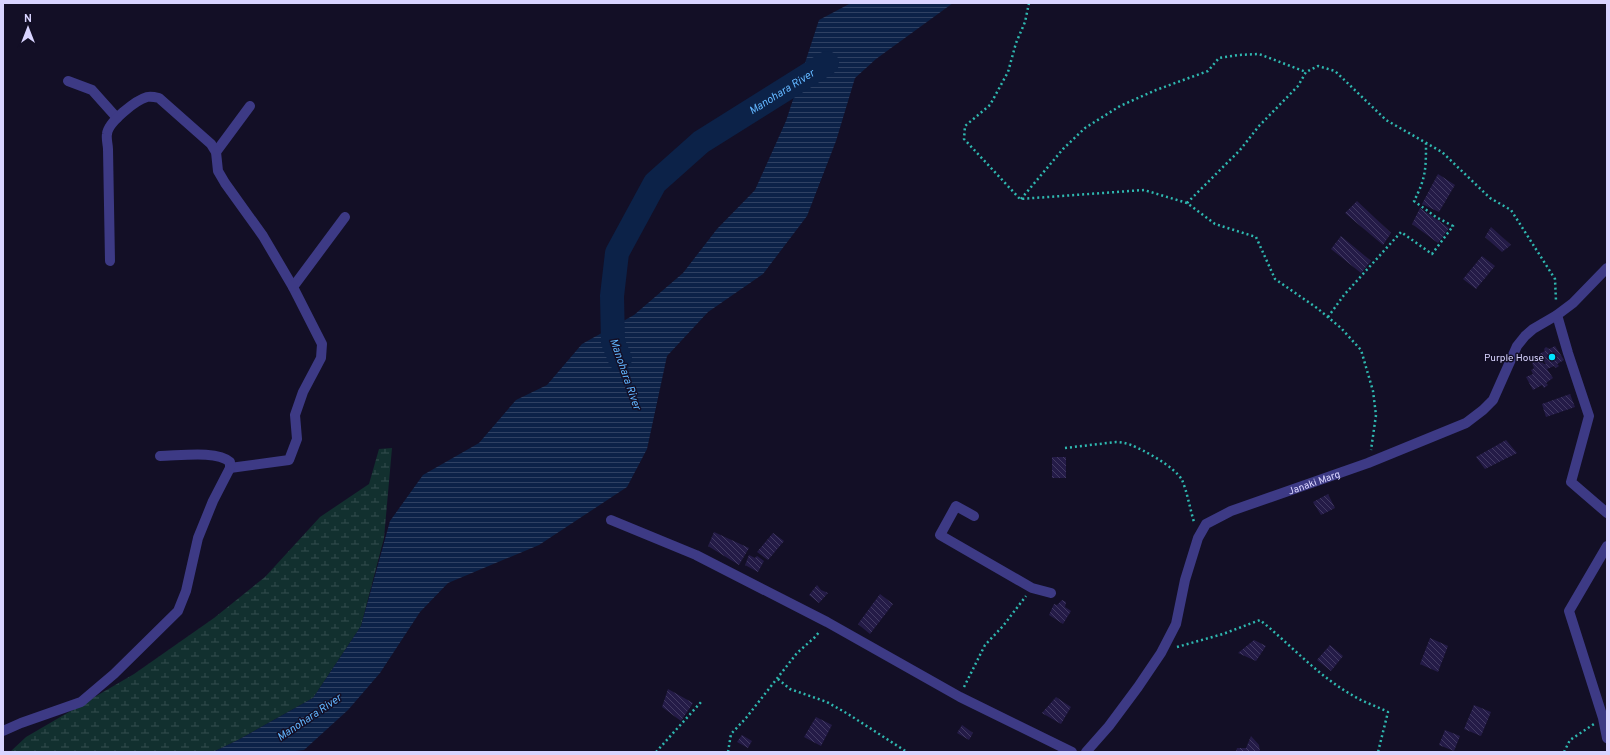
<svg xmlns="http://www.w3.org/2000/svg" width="1610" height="755" viewBox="0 0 1610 755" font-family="Overpass,sans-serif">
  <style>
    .wetland { fill: url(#wetland-marsh) }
    .water { fill: url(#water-rules) }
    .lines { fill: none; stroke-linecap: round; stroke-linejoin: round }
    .river { stroke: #0c2248; stroke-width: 24 }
    .building { fill: url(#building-back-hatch) }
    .path { stroke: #2fb8b0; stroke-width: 2.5; stroke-dasharray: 2 3; stroke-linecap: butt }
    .minor { stroke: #3d3a85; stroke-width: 10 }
    .poi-dot { fill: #00e5ff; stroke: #130f26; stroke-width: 1.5 }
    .labels { text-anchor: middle; stroke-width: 3; stroke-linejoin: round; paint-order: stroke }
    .poi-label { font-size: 10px; fill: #d9d4ff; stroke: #130f26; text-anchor: end }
    .street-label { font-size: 10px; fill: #d9d4ff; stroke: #130f26 }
    .water-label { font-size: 11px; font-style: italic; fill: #62b6ff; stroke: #130f26 }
  </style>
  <defs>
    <pattern id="wetland-marsh" width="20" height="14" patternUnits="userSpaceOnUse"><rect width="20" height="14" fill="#12302f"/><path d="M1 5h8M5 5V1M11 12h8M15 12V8" fill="none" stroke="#344d4e"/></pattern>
    <pattern id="water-rules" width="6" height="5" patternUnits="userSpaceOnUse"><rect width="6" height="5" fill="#0c2248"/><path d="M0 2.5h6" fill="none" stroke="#2f4163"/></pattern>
    <pattern id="building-back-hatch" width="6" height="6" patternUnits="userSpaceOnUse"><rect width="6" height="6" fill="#241b47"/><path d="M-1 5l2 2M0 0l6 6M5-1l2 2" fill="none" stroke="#433b63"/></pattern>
  </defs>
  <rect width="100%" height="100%" fill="#130f26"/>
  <path class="wetland" d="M392 448 384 538 361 626 313 698 238 740 213 752H10L26 737 134 674 214 618 265 577 320 517 369 484 379 449Z"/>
  <path class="water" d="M851 3H953L876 59 855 78 836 141 807 216 763 274 708 312 667 356 647 449 627 487 539 545 448 583 420 612 380 673 348 710 304 750 286 752H213L238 740 313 698 361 626 390 521 423 475 479 443 516 400 547 385 582 344 634 315 683 273 717 229 755 190 786 121 819 20Z"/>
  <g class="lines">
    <path class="river" id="s1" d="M620 359 613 342 612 296 617 253 655 183 701 142 827 63"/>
  </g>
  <path class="building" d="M1438 174 1455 185 1439 212 1422 204Z
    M1357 201 1391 233 1383 245 1345 213Z
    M1420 208 1449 228 1438 243 1412 224Z
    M1491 227 1511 245 1502 252 1485 237Z
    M1341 236 1371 261 1361 273 1331 249Z
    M1482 256 1495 266 1476 289 1463 279Z
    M1555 346 1564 360 1557 364 1559 366 1556 368 1554 366 1547 369 1553 378 1546 383 1548 385 1544 388 1542 385 1533 390 1526 377 1533 374 1531 370 1534 368 1532 363 1539 358 1544 364H1546L1539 354 1545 351 1544 349 1546 347 1549 349Z
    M1570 394 1575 407 1546 417 1542 404Z
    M1506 440 1517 453 1485 469 1476 457Z
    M1052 457H1066V478H1052Z
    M1328 494 1335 508 1321 515 1313 502Z
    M714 532 749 548 739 565 708 546Z
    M773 533 784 541 768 560 757 552Z
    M749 555 755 558 757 556 764 561 758 572 745 565Z
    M817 585 821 590 828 593 819 603 809 595Z
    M880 594 893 604 870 634 858 624Z
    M1062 600 1066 602 1065 607 1071 611 1063 624 1049 615 1054 604 1057 605Z
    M1430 638 1448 646 1438 672 1420 664Z
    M1254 640 1266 646 1256 661 1238 653Z
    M1330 645 1343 656 1331 671 1317 660Z
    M668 689 693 703 681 721 662 707Z
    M1056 697 1071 707 1061 724 1042 713Z
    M1474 705 1491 712 1481 736 1464 729Z
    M816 717 832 725 821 746 804 737Z
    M962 725 973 733 969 740 957 733Z
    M1445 730 1460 736 1454 751 1439 745Z
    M742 735 752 741 748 748 737 742Z
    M1251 736 1259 745 1260 752H1236L1237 748H1246Z"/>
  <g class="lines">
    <path class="path" d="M1029 3 1025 22 1016 43 1008 72 990 105 965 126 964 139 1020 199 1144 190 1187 203 1215 224 1256 237 1275 279 1317 308 1341 328 1361 350 1373 391 1376 415 1371 450
      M1021 199 1063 149 1085 128 1120 106 1156 90 1208 71 1219 58 1238 55 1259 54 1306 72
      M1187 203 1240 150 1259 126 1298 86 1306 72 1318 66 1335 71 1386 120 1442 152 1490 198 1511 210 1555 279 1556 301
      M1328 317 1344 295 1401 232 1432 254 1453 226 1436 217 1414 201C1426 178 1426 168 1426 143
      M1065 448 1116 442C1121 442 1126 443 1131 445 1144 450 1175 467 1182 480 1187 491 1190 509 1194 522
      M1177 647 1223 634 1260 620C1291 645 1317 675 1352 695 1363 702 1376 706 1388 712L1378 752
      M778 679 790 689 827 702 848 714 907 752
      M964 687 985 645 1003 626 1026 596
      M656 752 702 701
      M728 752 731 734 746 718 797 653 815 637 820 631
      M1564 752 1570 740 1594 724"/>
    <g class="minor">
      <path d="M68 81 92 90 117 118"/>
      <path d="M216 152 250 106"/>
      <path d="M110 261 108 149C108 145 106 139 107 134 108 122 136 100 147 97 151 96 155 97 159 98L211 144 216 152 218 171 225 183 263 236 293 287 322 344 321 358 303 392 295 415 297 439 289 460 230 468"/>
      <path d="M293 287 345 217"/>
      <path d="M1557 315 1568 353 1589 416 1571 482 1607 513"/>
      <path d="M974 516 956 506 940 535 1032 588 1051 593"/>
      <path d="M611 520 696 555 827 622 960 697 1072 752"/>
      <path d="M1607 546 1569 611 1603 718 1607 738"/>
      <path d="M3 731 21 723 81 702 114 674 178 611 186 591 198 538 213 501 230 468V462C217 450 178 456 160 456"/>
      <path id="s2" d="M1086 752 1109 726 1138 687 1161 653 1176 624 1185 580 1198 538 1206 524 1231 511 1368 463 1466 423 1483 410 1493 400 1517 346 1525 336 1533 329 1557 315 1573 303 1607 268"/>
    </g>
  </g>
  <circle class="poi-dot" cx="1552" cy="357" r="4"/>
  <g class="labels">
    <g class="poi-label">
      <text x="1544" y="361">Purple House</text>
    </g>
    <g class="street-label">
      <text dy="4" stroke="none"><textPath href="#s2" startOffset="378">Janaki Marg</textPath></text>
    </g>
    <g class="water-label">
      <text dy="4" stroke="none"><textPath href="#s1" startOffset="344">Manohara River</textPath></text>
      <text transform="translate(626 374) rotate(71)" y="4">Manohara River</text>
      <text transform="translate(309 717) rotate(-34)" y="4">Manohara River</text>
    </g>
  </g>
  <rect width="1610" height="755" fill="none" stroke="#d9d4ff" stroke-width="8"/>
  <g transform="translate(28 28)" stroke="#130f26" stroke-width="3" paint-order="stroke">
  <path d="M0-3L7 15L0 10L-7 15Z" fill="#d9d4ff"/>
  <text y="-6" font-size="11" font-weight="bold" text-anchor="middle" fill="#d9d4ff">N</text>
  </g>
</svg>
